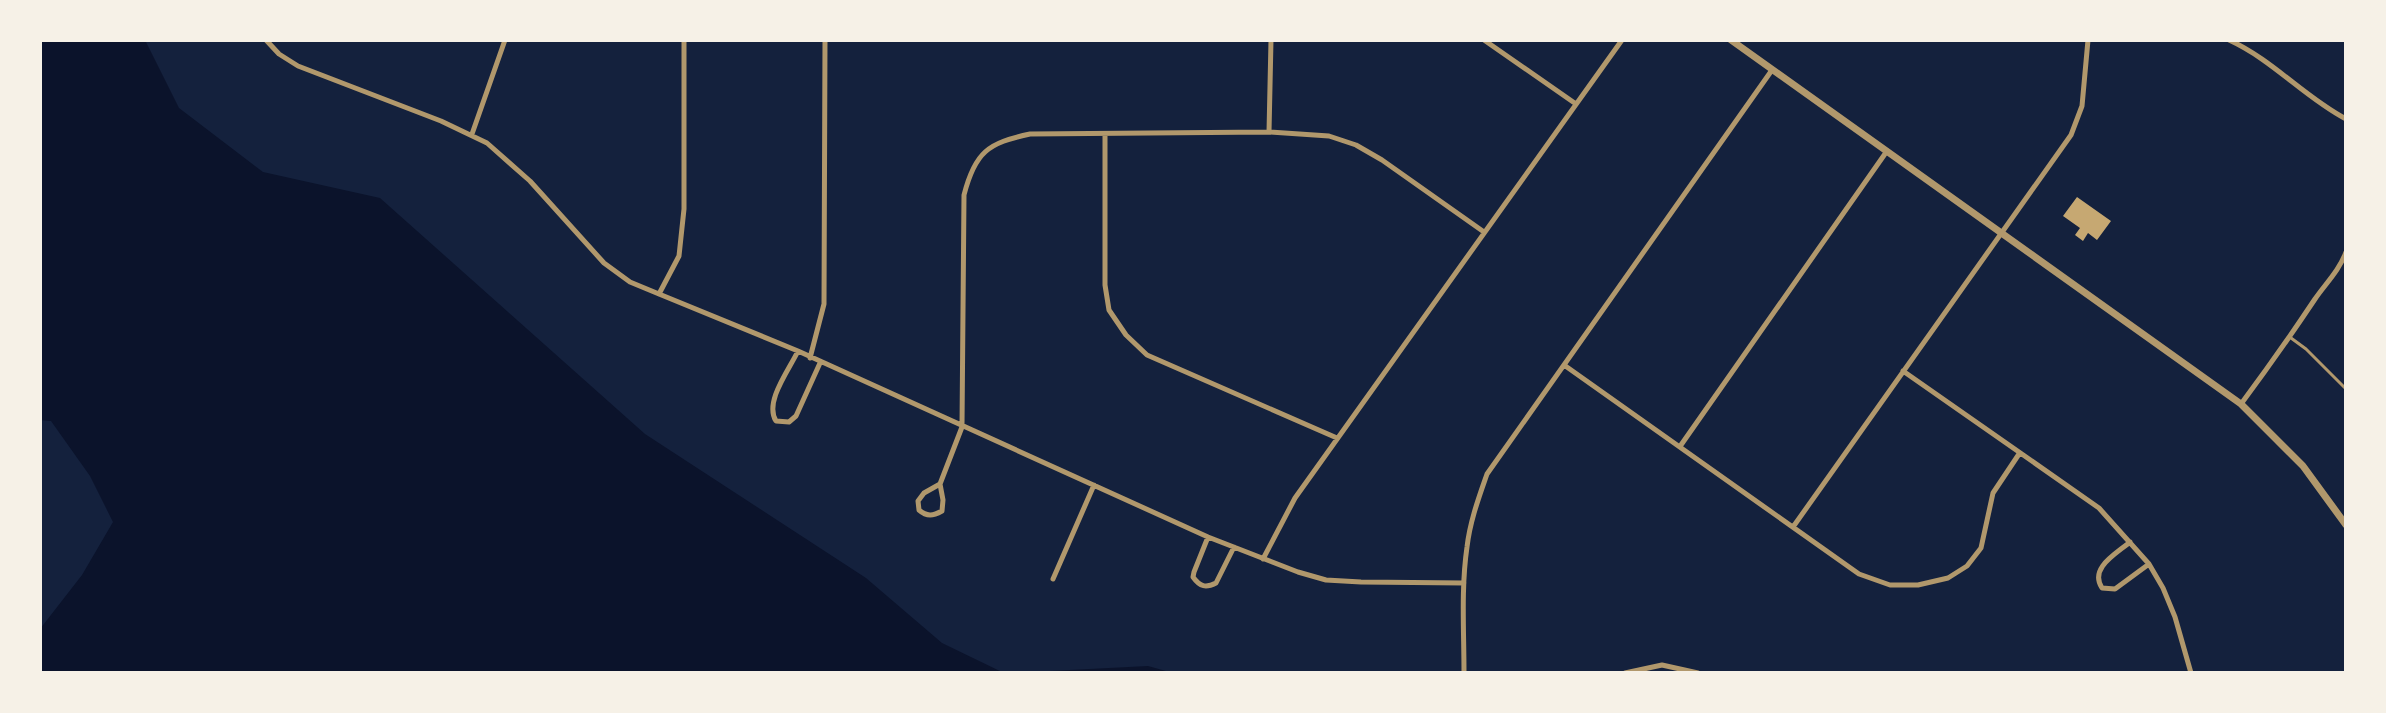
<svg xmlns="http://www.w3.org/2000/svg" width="2386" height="713" viewBox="0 0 2386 713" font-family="Jost,sans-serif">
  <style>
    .water { fill: #0b132b }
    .building { fill: #c6a872 }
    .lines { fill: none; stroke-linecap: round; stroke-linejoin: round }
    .service { stroke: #b1986c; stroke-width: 3 }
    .minor { stroke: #b1986c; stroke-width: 5 }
    .tertiary { stroke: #b1986c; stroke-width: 7 }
  </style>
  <rect width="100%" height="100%" fill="#14213d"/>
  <path class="water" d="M40 40H145L179 108 263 172 380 198 645 434 866 578 942 643 1004 673H40V629L82 575 113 522 90 476 51 421 40 420Z
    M1148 666 1173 673H1013Z"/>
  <path class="building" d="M2077 197 2111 221 2097 240 2088 233 2083 241 2075 235 2080 228 2063 216Z"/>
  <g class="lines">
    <path class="service" d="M2291 338 2306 349 2346 389"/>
    <path class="minor" d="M266 40 279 54 298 66 441 121 487 143 530 181 604 263 630 282 659 294 798 351 1208 537 1298 572 1326 580 1361 582 1464 583
      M1484 40 1576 104
      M2229 40C2273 60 2304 97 2346 119
      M1269 132 1271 40
      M472 134 505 40
      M1105 134V285L1109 310 1126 335 1147 355 1337 438
      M659 294 679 256 684 209V40
      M798 351C789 370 764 402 776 421L789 422 796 416 820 363
      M810 358 824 304 825 40
      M1564 365 1859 574 1890 585H1918L1948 578 1967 566 1981 548 1993 493 2019 454
      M1903 371 2099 508 2149 564 2163 588 2175 617 2191 673
      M2241 404C2267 369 2291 335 2315 299 2326 283 2339 271 2346 252
      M1681 445 1887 151
      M940 484 943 500 942 511C933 516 927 517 919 510L918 501 924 493 940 484 962 427 964 195C975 152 988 143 1030 134L1269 132 1329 136 1356 145 1382 160 1484 232
      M1793 527 2071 135 2082 106 2088 40
      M1208 537 1194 572 1193 577C1200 587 1206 588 1216 583L1234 547
      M2130 542C2116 554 2089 568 2102 588L2115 589 2149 564
      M1263 559 1295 498 1622 40
      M1053 579 1094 485
      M1464 673C1464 631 1461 588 1467 547 1470 521 1479 497 1487 474L1772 70
      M1625 673 1662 665 1698 673"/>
    <path class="tertiary" d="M1731 40 2241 404 2303 466 2346 525"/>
  </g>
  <rect width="2386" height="713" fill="none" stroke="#f6f1e7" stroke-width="84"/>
</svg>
